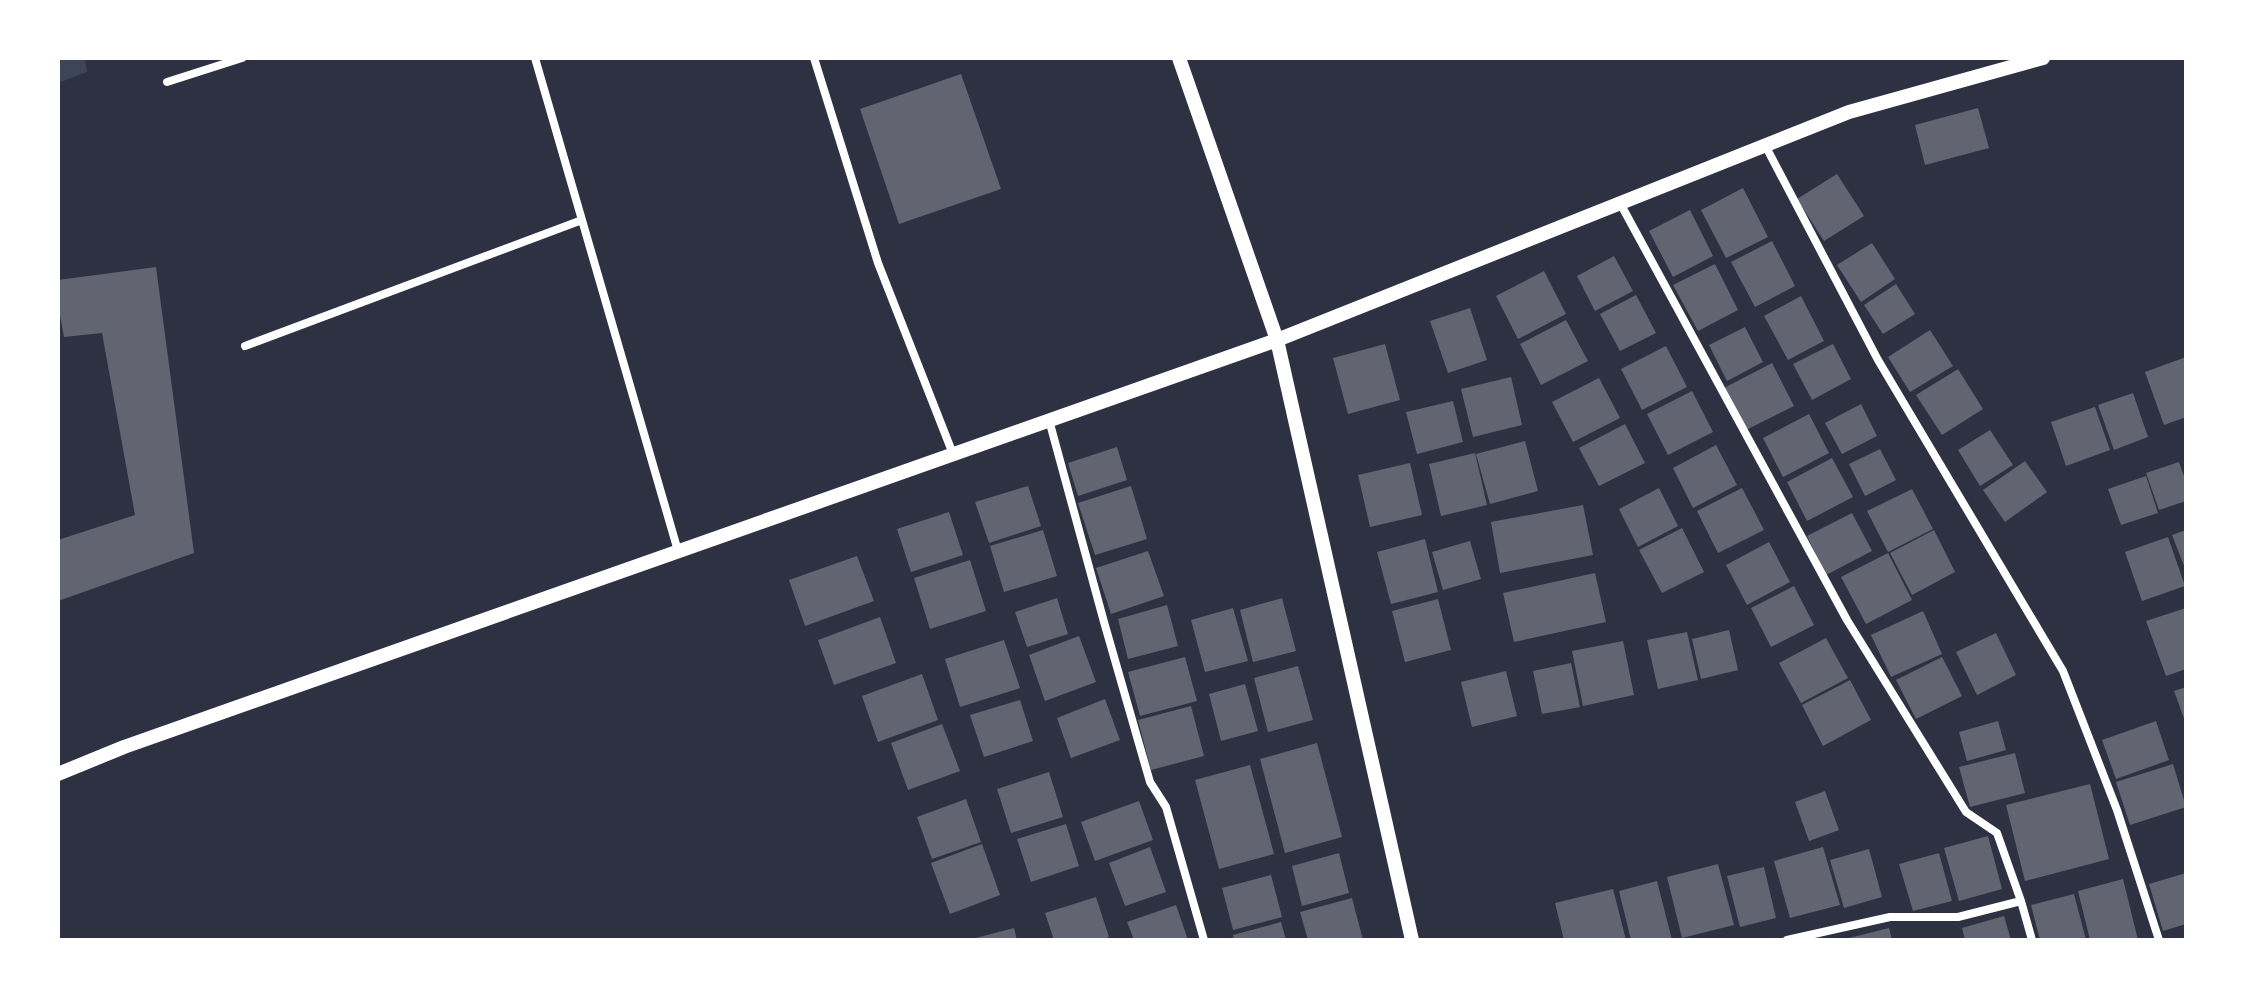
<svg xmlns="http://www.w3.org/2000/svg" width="2244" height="998" viewBox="0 0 2244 998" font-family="Raleway,sans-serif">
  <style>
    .green { fill: #3c4559 }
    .building { fill: #626471 }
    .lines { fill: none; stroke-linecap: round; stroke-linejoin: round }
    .minor { stroke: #fff; stroke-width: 8 }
    .tertiary { stroke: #fff; stroke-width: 14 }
  </style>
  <rect width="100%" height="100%" fill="#2d3142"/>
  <path class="green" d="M58 58H85L87 72 58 83Z"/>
  <path class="building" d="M961 74 1001 189 899 224 860 109Z
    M1978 108 1989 148 1925 165 1915 125Z
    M1837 174 1864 216 1824 241 1797 199Z
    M1743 188 1768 237 1726 258 1701 210Z
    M1690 210 1713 256 1673 277 1649 231Z
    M1772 241 1795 286 1755 307 1731 262Z
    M1872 243 1895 279 1861 302 1837 265Z
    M1614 256 1633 291 1595 311 1577 276Z
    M1715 264 1738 310 1698 331 1673 285Z
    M156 267 194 553 58 601V540L135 515 102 333 64 337 58 305V280Z
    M1544 271 1566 314 1518 339 1496 296Z
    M1896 284 1915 314 1883 334 1864 305Z
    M1636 295 1656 333 1620 351 1600 314Z
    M1801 296 1824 341 1788 360 1764 316Z
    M1470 308 1487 360 1448 373 1430 321Z
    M1566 320 1588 361 1541 385 1520 344Z
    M1745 327 1763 362 1727 381 1709 345Z
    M1930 330 1953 366 1910 392 1888 357Z
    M1385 344 1400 400 1348 414 1333 358Z
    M1833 344 1851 379 1812 400 1793 364Z
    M1666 346 1687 387 1642 410 1621 369Z
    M2186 357V417L2164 425 2145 372Z
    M1772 363 1794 406 1746 430 1724 388Z
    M1958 369 1983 409 1942 435 1916 395Z
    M1511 377 1522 425 1473 437 1461 389Z
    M1599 378 1620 418 1573 442 1552 402Z
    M1692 391 1713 432 1668 455 1647 414Z
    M2133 393 2148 437 2114 450 2098 405Z
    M1453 401 1463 442 1417 454 1406 412Z
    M1861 404 1877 436 1842 454 1825 423Z
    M2095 407 2110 450 2066 466 2051 422Z
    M1809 414 1829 453 1783 477 1763 438Z
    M1625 424 1645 463 1599 486 1579 448Z
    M1990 430 2013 465 1980 486 1958 450Z
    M1525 441 1538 491 1490 504 1476 454Z
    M1716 445 1737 485 1693 508 1673 468Z
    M1117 447 1127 480 1078 496 1068 463Z
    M1880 449 1896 480 1865 496 1849 464Z
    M1475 453 1487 505 1441 516 1429 464Z
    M1832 458 1853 497 1807 521 1787 482Z
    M2025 461 2047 492 2005 522 1983 490Z
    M2179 462 2186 482V501L2159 510 2146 473Z
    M1410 463 1422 515 1370 527 1358 475Z
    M2146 476 2158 513 2121 525 2108 489Z
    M1028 486 1041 526 989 543 975 502Z
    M1131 486 1147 539 1095 555 1078 503Z
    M1659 488 1678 526 1638 547 1619 509Z
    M1742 488 1764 530 1718 553 1697 511Z
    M1912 489 1933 529 1888 552 1867 511Z
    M1583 505 1593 555 1500 573 1491 522Z
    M949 512 963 555 911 572 897 529Z
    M1852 513 1872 551 1826 575 1807 536Z
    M1682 528 1704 572 1662 593 1639 550Z
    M1043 530 1057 576 1004 592 990 546Z
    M1934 530 1955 572 1912 595 1890 553Z
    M2186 530V571L2172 535Z
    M2168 537 2185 586 2142 601 2125 552Z
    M1425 539 1438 592 1391 604 1377 552Z
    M1470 541 1481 579 1443 590 1432 552Z
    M1769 542 1790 582 1747 605 1726 565Z
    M1148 551 1164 596 1111 614 1096 568Z
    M1888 553 1912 600 1866 624 1841 577Z
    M857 556 874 601 805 626 789 580Z
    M970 560 986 611 930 629 914 578Z
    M1595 573 1606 622 1514 642 1503 593Z
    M1794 586 1814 625 1771 647 1751 608Z
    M1057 598 1068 634 1027 647 1015 612Z
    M1282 598 1296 651 1253 662 1240 610Z
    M1438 599 1451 650 1405 662 1392 611Z
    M1167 605 1178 646 1128 659 1118 619Z
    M1233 608 1248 661 1205 672 1191 620Z
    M2186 608V669L2166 676 2146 621Z
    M1923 611 1942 654 1891 677 1871 635Z
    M880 617 896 663 834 685 818 640Z
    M1729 630 1738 670 1701 679 1692 639Z
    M1687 632 1698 680 1658 689 1647 640Z
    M1996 633 2016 675 1977 695 1956 652Z
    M1079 636 1096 682 1045 701 1029 655Z
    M1826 638 1848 678 1801 703 1779 663Z
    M1004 640 1020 688 960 707 945 659Z
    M1623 641 1634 695 1583 706 1572 651Z
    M1185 657 1197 701 1140 716 1128 672Z
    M1942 657 1962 696 1916 719 1896 680Z
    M1571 663 1580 707 1542 714 1533 671Z
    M1298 666 1313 720 1268 732 1254 678Z
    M1506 671 1517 716 1472 727 1461 682Z
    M922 674 938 720 878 742 862 696Z
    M1850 680 1871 720 1823 746 1802 705Z
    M1245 684 1258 731 1221 741 1209 694Z
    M2186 687V724L2174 691Z
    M1105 699 1120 740 1071 758 1057 718Z
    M1020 700 1033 741 984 757 970 715Z
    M1191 706 1204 756 1151 770 1138 720Z
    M1998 721 2006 750 1967 761 1959 732Z
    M2156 721 2169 760 2116 779 2102 740Z
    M942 724 960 771 908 790 891 743Z
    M1317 743 1342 837 1285 853 1260 759Z
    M2015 753 2025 793 1970 807 1959 767Z
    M2173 764 2186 807 2130 825 2116 782Z
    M1250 765 1274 854 1219 869 1195 780Z
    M1049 772 1063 817 1011 833 997 789Z
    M2090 784 2109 859 2025 881 2006 805Z
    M1825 791 1839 830 1809 841 1795 802Z
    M966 799 981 842 932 859 917 817Z
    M1139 801 1153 840 1095 861 1081 822Z
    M1066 824 1079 866 1031 882 1017 839Z
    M1988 836 2002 889 1959 901 1944 848Z
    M982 844 1000 895 950 914 931 863Z
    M1150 847 1166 892 1125 906 1109 863Z
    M1823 847 1840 905 1790 918 1774 861Z
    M1869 849 1882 897 1844 908 1830 860Z
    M1339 853 1349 893 1302 906 1292 866Z
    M1939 853 1952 901 1913 911 1899 864Z
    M1718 864 1734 925 1682 938 1667 877Z
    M1764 867 1776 918 1740 927 1727 876Z
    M2186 873V924L2163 931 2149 884Z
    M1271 875 1282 917 1233 930 1222 888Z
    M2123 879 2138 940H2090L2078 891Z
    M1657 881 1672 940H1631L1619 891Z
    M1613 889 1626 940H1564L1555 903Z
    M2074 894 2086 940H2040L2031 905Z
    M1096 897 1109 937 1101 940H1054L1045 913Z
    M1352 898 1363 940H1308L1300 912Z
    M1176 905 1188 940H1134L1127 922Z
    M2004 916 2011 940H1965L1962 928Z
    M1281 922 1286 940H1234L1233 935Z
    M1014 928 1017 940H972V939Z
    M1889 928 1892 940H1846L1845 939Z"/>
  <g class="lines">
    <path class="minor" d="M535 58 678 551
      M814 58 878 263 953 454
      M167 82 242 58
      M1765 145 1878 360 2063 671 2117 810 2159 940
      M1620 203 1847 620 1966 812 1997 833 2021 901 2032 940
      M245 346 582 220
      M1049 420 1104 622 1150 782 1166 807 1204 940
      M1787 940 1890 917H1958L2021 901"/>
    <path class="tertiary" d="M1179 58 1277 340 1412 940
      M58 774 124 747 1277 340 1849 112 2043 58"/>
  </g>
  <rect width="2244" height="998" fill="none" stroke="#ffffff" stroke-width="120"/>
</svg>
